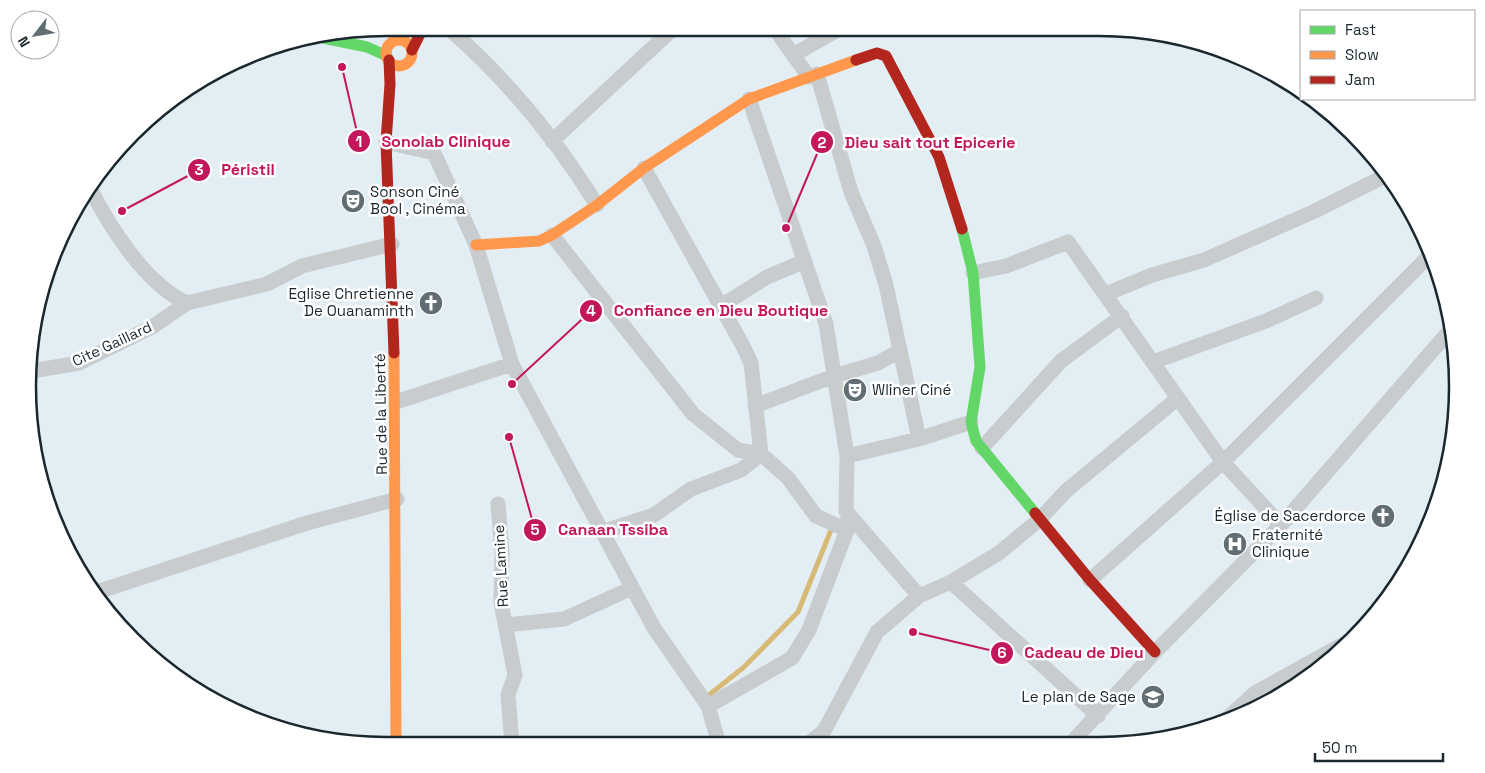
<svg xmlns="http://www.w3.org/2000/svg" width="1485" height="773" viewBox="0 0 1485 773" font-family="'Space Grotesk',sans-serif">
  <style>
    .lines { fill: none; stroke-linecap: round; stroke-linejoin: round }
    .stream { stroke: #d7ba75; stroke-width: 5 }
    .street { stroke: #c8ccce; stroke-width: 15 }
    .fast { stroke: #63d668; stroke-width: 11 }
    .slow { stroke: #ff974d; stroke-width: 11 }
    .jam { stroke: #b3261e; stroke-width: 11 }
    .labels { text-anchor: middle; stroke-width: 5; stroke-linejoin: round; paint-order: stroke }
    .poi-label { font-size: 15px; fill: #19272e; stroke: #fff; text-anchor: start }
    .street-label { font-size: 15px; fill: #19272e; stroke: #fff }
    .rim { fill: none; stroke: #19272e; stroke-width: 2.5 }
    .leader { fill: none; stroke: #c2185b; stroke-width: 2 }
    .callout-dot { fill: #c2185b; stroke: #fff; stroke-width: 2 }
    .mark-label { font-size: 15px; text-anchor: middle; font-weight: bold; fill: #fff }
    .callout-label { font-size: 16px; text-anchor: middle; font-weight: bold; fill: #c2185b; stroke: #fff; stroke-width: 5; stroke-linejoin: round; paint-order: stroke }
  </style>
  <rect width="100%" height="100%" fill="#e3eef4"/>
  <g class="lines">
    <path class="stream" d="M708 699 709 695 744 667 798 612 831 530"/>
    <path class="street" d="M448 28C506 78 556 139 597 205
      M774 28 809 77
      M793 55 841 28
      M817 74 851 192 874 246 886 285 919 439
      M749 99 826 324 847 456 846 511 919 596
      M552 141 674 28
      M386 142 434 153 476 245 512 364 654 628 708 706 719 744
      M89 186C109 226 145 284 187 303
      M552 235 693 414 738 450 761 454 788 478 816 516 847 530
      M973 273 1006 266 1068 242 1223 462 1281 525
      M1106 294 1152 275 1204 260 1315 211 1387 175
      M721 306 767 277 805 261
      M1153 362 1266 321 1316 298
      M32 371 79 363 152 327 187 303 267 284 302 266 392 244
      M396 402 512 364
      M755 406 834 376 878 363 899 351
      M982 448 1061 361 1122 316
      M847 456 919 439 971 422
      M498 504 502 554 501 603 515 675 508 695 512 744
      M602 532 654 515 691 489 741 470 761 454 751 363 743 346 644 168
      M1090 580 1223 462 1431 254
      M951 582 1098 716
      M97 592 307 523 397 499
      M506 625 564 619 632 588
      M708 706 792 658 809 630 847 530V521
      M1223 722 1255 693 1347 642
      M809 743 824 731 877 632 919 596 951 582 999 553 1040 519 1066 491 1178 398
      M1071 743 1155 652 1281 525 1452 328"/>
    <path class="fast" d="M323 38 367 47 387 56
      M962 229 973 273 980 367 971 422 976 441 1035 513"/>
    <path class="slow" d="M386 53a13 13 0 1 1 26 0a13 13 0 1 1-26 0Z
      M476 245 539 241 552 235 597 205 644 168 749 99 856 60
      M394 353 396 745"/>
    <path class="jam" d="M412 50 423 28
      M389 60 390 84 386 142 394 353
      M856 60 877 53 886 56 939 157 962 229
      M1035 513 1090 580 1155 652"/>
  </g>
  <defs>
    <g id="theatre-disc" transform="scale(1.25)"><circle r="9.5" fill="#606d73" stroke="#fff"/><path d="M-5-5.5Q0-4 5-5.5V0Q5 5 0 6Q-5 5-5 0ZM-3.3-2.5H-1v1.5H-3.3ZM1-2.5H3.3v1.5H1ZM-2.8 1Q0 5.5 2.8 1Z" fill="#fff"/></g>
    <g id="church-disc" transform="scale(1.25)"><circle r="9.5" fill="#606d73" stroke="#fff"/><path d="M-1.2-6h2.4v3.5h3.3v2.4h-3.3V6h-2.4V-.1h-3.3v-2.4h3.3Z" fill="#fff"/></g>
    <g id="hospital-disc" transform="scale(1.25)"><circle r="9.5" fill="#606d73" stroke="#fff"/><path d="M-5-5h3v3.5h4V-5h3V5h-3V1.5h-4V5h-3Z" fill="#fff"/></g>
    <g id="school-disc" transform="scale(1.25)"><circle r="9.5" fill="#606d73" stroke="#fff"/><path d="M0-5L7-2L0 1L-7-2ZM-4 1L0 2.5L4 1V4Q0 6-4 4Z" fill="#fff"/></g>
  </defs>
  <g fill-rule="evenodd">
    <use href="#theatre-disc" x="353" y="201"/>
    <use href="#church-disc" x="431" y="303"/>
    <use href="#theatre-disc" x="855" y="390"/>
    <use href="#church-disc" x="1383" y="516"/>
    <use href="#hospital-disc" x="1235" y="544"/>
    <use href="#school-disc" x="1153" y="697"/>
  </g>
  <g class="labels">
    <g class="poi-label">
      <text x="370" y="197">Sonson Ciné<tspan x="370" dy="17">Bool , Cinéma</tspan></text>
      <text x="414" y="299" text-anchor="end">Eglise Chretienne<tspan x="414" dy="17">De Ouanaminth</tspan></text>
      <text x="872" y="395">Wliner Ciné</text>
      <text x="1366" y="521" text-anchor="end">Église de Sacerdorce</text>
      <text x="1252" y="540">Fraternité<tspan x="1252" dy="17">Clinique</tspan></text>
      <text x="1136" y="702" text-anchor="end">Le plan de Sage</text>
    </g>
    <g class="street-label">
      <text transform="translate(112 344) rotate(-25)" y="5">Cite Gaillard</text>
      <text transform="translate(381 414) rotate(-91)" y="5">Rue de la Liberté</text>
      <text transform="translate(501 566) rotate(-93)" y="5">Rue Lamine</text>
    </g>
  </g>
  <path d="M0 0H1485V773H0ZM386 36H1099A350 350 0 0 1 1449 386V387A350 350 0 0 1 1099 737H386A350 350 0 0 1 36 387V386A350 350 0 0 1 386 36Z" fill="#fff" fill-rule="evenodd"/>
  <path class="rim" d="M386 36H1099A350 350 0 0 1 1449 386V387A350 350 0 0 1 1099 737H386A350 350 0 0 1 36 387V386A350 350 0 0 1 386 36Z"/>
  <path class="leader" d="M342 67L359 141M786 228L822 142M122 211L199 170M512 384L591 311M509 437L535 530M913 632L1002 653"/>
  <g class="callout-dot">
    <circle cx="342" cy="67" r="5"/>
    <circle cx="786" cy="228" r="5"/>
    <circle cx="122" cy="211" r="5"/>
    <circle cx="512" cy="384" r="5"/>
    <circle cx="509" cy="437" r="5"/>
    <circle cx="913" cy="632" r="5"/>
    <circle cx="359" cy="141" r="12"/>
    <circle cx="822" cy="142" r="12"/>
    <circle cx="199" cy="170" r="12"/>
    <circle cx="591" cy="311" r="12"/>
    <circle cx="535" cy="530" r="12"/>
    <circle cx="1002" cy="653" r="12"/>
  </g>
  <g class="mark-label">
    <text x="359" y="147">1</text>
    <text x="822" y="148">2</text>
    <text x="199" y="175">3</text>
    <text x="591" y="316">4</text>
    <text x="535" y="535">5</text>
    <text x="1002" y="658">6</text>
  </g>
  <g class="callout-label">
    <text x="446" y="147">Sonolab Clinique</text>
    <text x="930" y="148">Dieu sait tout Epicerie</text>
    <text x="248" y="175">Péristil</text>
    <text x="721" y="316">Confiance en Dieu Boutique</text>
    <text x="613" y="535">Canaan Tssiba</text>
    <text x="1084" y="658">Cadeau de Dieu</text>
  </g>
  <rect x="1300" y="10" width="175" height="90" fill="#ffffff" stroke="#a3a9ab"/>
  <rect x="1310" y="26" width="25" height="8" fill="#63d668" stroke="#a3a9ab"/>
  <text x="1345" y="35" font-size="15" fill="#19272e">Fast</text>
  <rect x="1310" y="51" width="25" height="8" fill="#ff974d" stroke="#a3a9ab"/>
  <text x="1345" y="60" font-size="15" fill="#19272e">Slow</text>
  <rect x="1310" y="76" width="25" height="8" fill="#b3261e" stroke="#a3a9ab"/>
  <text x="1345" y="85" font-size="15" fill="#19272e">Jam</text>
  <g transform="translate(35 35) rotate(239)"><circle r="24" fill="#ffffff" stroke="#a3a9ab"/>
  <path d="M0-4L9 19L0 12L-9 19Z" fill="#606d73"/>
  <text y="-8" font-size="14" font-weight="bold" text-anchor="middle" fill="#19272e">N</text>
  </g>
  <path d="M1315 753v8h128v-8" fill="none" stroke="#19272e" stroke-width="2.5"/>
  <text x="1322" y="753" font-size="15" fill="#19272e" stroke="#ffffff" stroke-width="4" paint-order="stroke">50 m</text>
</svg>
